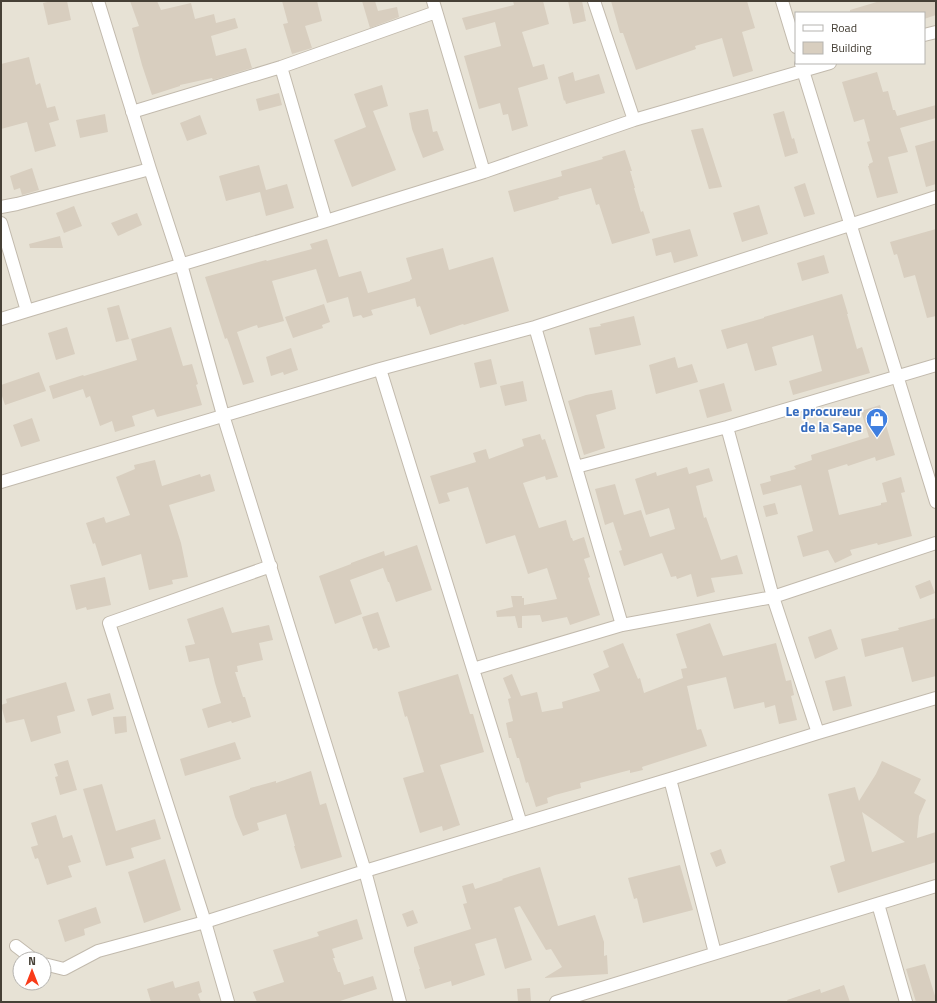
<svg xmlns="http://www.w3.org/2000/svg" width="937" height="1003" viewBox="0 0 937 1003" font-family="'Titillium Web',sans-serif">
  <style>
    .residential { fill: #e7e2d5; fill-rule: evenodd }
    .building { fill: #d8cebf; fill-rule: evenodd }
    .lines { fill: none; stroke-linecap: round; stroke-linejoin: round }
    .street-casing { stroke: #c2baad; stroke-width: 14 }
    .street { stroke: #fff; stroke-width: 12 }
    .labels { text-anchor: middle; stroke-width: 3.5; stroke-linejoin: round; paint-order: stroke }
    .shop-label { font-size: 14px; font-weight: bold; fill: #366cbe; stroke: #fff; text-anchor: end }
  </style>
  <rect width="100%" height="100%" fill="#f3f0e7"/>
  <path class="residential" d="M1 1H936V1002H1ZM796 13H924V63H796ZM20 959H44V983H20Z"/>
  <path class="building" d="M51 1H67L71 20 48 25 43 3Z
    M130 1H157L161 10 191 3 195 19 214 14 216 23 235 18 238 28 211 36 216 56 246 48 252 68 213 80 212 78 180 85V86L152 95 142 65 132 28 139 26Z
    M282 1H317L322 21 305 26 312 48 292 54 283 24 288 23Z
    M362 1H375L378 11 397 7 399 17 370 28Z
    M513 1H543L549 24 522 32 533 67 544 64 548 79 518 88 528 126 512 131 508 114 503 115 500 103 479 109 464 56 501 46 495 22 466 30 462 18 514 5Z
    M568 1H582L586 21 573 24Z
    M611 1H747L755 28 742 32 753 71 733 77 722 38 695 46 696 49 636 70 623 33H620Z
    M880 1H936V15L924 19V13H850V10Z
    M29 57 36 85 40 83 47 108 55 106 59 120 49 123 56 146 35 152 27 122 1 129V64Z
    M573 72 575 81 599 74 605 93 566 104 565 100 564 101 558 77Z
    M877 72 883 92 888 91 893 110H895L897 116 936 105V118L900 128 908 152 888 157 898 193 877 198 868 166H869V164L873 162 867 142 870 141 864 119 854 122 842 82Z
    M382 85 388 106 373 111 396 170 352 187 334 140 366 127 354 94Z
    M279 93 282 105 259 111 256 99Z
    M428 109 433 132 437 131 444 150 423 158 412 129 409 113Z
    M784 111 792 139 794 138 798 153 785 157 773 114Z
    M105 114 108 132 80 138 76 120Z
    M200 115 207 134 187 141 180 123Z
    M703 128 722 187 709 189 691 130Z
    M936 140V184L926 187 915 146Z
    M625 150 632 171H630L635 188H634L641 212 643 211 650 233 612 244 599 204 596 205 591 188 558 197 559 199 514 212 508 191 562 176 561 171 603 159 602 157Z
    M259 165 266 190 287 184 294 208 266 216 260 192 226 201 219 176Z
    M32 168 39 190 22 195 20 188 14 190 10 176Z
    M805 183 815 214 804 217 794 187Z
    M759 205 768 234 742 242 733 213Z
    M74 206 82 226 64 233 56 213Z
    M137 213 142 225 118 236 111 223Z
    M690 229 698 256 674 263 671 252 656 256 652 239Z
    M936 229V316L927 318 915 275 904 278 897 254 894 255 890 242Z
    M60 236 63 248H30L29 244Z
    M327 239 339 277 361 271 368 293 410 281V280L412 279 406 258 443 248 449 270 493 257 509 311 464 325 463 324 430 335 420 306 417 307 415 298 371 310 373 315 363 318 361 315 353 317 348 297 327 303 316 269 272 281 284 321 258 328 257 325 237 332 254 382 243 385 230 346 227 338 225 339 205 277 266 260 267 261 312 249 310 244Z
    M824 255 829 273 802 281 797 263Z
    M842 294 848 314H847L857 349 862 347 870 373 793 395 789 381 822 371 813 335 772 347 777 365 755 371 747 343 727 349 721 330 764 318V317Z
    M324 304 330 322 322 325 323 328 293 338 285 317Z
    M119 305 129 339 116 342 107 308Z
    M634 316 641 345 595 355 589 328 601 326 600 324Z
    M67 327 75 354 56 360 48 333Z
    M171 327 183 366 192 364 198 384 196 385 202 405 157 417 154 409 132 416 135 426 115 432 112 421 100 426 90 396 86 398 83 389 53 399 49 386 83 375 84 376 137 360 131 339Z
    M291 348 298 370 284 375 283 372 271 376 266 357Z
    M675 357 678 368 692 364 698 382 656 394 649 365Z
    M491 359 497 384 480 388 474 363Z
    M39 372 46 391 5 405 1 393V385Z
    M523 381 527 401 505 406 500 386Z
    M724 383 732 411 707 418 699 390Z
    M612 390 616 409 596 415 605 448 584 455 568 401 586 395Z
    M880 405 895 455 876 461 875 457 848 466 847 464 828 470 839 515 881 505V503L887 502 882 483 901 477 905 492 901 493 912 536 878 545 877 543 850 550 852 555 835 563 828 550 803 557 797 536 813 531 801 485 763 495 760 484 771 481 770 476 796 469 794 466 812 460 811 455 869 437 861 411Z
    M32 418 40 441 21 447 13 425Z
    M540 434 542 440 545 439 558 477 546 480 545 476 523 483 539 528 566 520 571 538H572L573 541 584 537 590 557 584 559 590 577 588 578 600 615 570 625 567 617 542 622 540 615 522 616V628H518L515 616 497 617 496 611 513 607 511 596H522V598H524V605L557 599 547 568 528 574 515 535 486 544 468 487 447 493 450 501 439 504 430 476 476 462 473 453 486 449 489 459 524 446 522 439Z
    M155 460 162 486 200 474 201 477 210 474 215 491 169 505 181 543 188 577 172 580 173 584 149 590 141 554 102 566 95 543 93 544 86 523 104 517 106 523 130 515 116 477 135 469 134 465Z
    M687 467 689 474 709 468 713 481 696 486 704 518 706 517 721 560 737 555 743 574 711 578 715 592 697 597 691 574 677 579 676 576 671 577 662 553 624 566 619 551 622 550 613 522 605 525 595 489 615 484 624 515 641 510 650 537 675 529 669 508 646 515 635 479 656 472 657 476Z
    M775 503 778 514 766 517 763 506Z
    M417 545 432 590 396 602 389 582H388L383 568 350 580 362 614 335 624 319 576 351 564V563L384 551 385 556Z
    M105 577 111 605 87 610 86 607 76 610 70 585Z
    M930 580 935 593 920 599 915 586Z
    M223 607 232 633 269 625 273 640 259 643 263 660 237 666 238 672H235L243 697H245L251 717 232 723 231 721 208 728 202 709 221 703 215 683 209 658 189 662 185 646 195 644 187 619Z
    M378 612 390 647 378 651 377 648 373 649 362 617Z
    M936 618V676L912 682 903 647 865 657 861 639 899 630 898 628Z
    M710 623 723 656 776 643 786 681 791 680 794 695 791 696 797 720 779 724 775 705 765 708 764 702 734 709 726 677 687 686 697 730 701 729 707 746 642 767 643 770 630 773V770L580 783 581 788 555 795 547 798 548 803 536 807 528 782 526 783 519 758H517L511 738H509L506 723 513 721 508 699 511 698 503 678 512 674 521 696 537 692 542 712 563 708 562 702 600 691 593 674 609 667 603 651 623 643 638 679 640 678 644 693 683 678 681 669 687 668 676 634 699 627Z
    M831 629 838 649 815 659 808 637Z
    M458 674 470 714H473L484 752 440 765 460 825 443 831 442 826 420 833 403 778 424 772 407 716 405 717 398 692Z
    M845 676 852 706 833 711 825 681Z
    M66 682 75 711 57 716 61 733 31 742 24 719 6 723 1 705 7 703 6 699Z
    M110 693 114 709 92 716 87 699Z
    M126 716 127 732 115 734 113 717Z
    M235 742 241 759 185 776 180 759Z
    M68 760 77 790 60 795 55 777 58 776 54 764Z
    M882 761 921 779 914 793 926 800 919 816 917 838 936 832V862L838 893 830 866 845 861 828 794 855 787 859 801 876 774ZM862 812 905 842 872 852Z
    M311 771 320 805 326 803 342 857 301 869 294 846H295L286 814 257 823 259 830 243 836 235 817 229 796 250 789V788L276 781V783Z
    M102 784 116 831 155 819 161 839 131 848 134 858 106 866 83 789Z
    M56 815 63 838 72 835 81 862 68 866 72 877 47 885 38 858 35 859 31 847 38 845 31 823Z
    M721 849 726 863 716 867 710 853Z
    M165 859 181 910 144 923 128 872Z
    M680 865 693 910 643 923 637 898 634 899 628 878Z
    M540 867 558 926 595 915 604 942V956L607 955 608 974 544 978 562 967 551 949 546 950 520 906 514 908 532 960 505 969 496 938 475 944 485 975 452 986 451 981 425 989 419 969H420L414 952V947L471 929 463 904 467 903 462 886 473 883 475 889 503 880 502 879Z
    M96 907 101 923 84 929 85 935 65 942 58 920Z
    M413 910 418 923 407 927 402 914Z
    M357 919 363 939 332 949 335 958H333L338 972H340L344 985 373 976 377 989 337 1002H257L253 992 284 982 273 950 319 936 317 932Z
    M925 964 936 999V1002H916L906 969Z
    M173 981 175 988 199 981 202 992 198 994 201 1002H151L147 989Z
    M844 985 850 1002H788L787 1000 820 989 821 993Z
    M530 988 531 1001 518 1002 517 989Z"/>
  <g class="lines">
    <g class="street-casing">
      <path id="street" d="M98 1 150 169 181 264 223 415 365 871 400 1002
        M433 1 484 172
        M594 1 634 120
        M782 1 796 47
        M924 35 936 32
        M801 64 936 502
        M281 67 326 221
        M132 112 281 67 436 12
        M1 207 17 204 150 169
        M1 223 27 311
        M1 319 27 311 326 221 484 172 634 120 830 63
        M535 327 622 625
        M380 369 521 824
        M727 427 773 597 818 733
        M576 467 727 427 936 365
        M1 482 380 369 535 327 936 197
        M473 669 622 625 773 597 936 543
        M670 779 715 953
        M878 904 906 1002
        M16 946 33 959
        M44 964 64 969 98 951 205 922 365 871 670 779 818 733 936 698
        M228 1002 205 922 109 623 271 566
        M556 1002 936 886"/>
    </g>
    <use href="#street" class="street"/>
  </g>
  <defs>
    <g id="shop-pin" transform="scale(1.15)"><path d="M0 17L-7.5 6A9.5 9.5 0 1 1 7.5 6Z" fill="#3f7fe0" stroke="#fff"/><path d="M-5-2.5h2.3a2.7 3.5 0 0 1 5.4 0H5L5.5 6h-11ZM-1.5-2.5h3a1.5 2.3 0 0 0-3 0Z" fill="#fff"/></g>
  </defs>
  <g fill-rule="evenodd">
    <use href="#shop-pin" x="877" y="419"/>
  </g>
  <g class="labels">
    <g class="shop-label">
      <text x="862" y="416">Le procureur<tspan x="862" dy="16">de la Sape</tspan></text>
    </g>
  </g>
  <rect width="937" height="1003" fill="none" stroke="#464036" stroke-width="4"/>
  <rect x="795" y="12" width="130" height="52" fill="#ffffff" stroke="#b5b3af"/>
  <rect x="803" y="25" width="20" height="6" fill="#ffffff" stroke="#b5b3af"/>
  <text x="831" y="32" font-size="12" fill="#464036">Road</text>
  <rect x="803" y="42" width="20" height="12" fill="#d8cebf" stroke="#b5b3af"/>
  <text x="831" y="52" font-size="12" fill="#464036">Building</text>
  <g transform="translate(32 971)"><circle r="19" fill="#ffffff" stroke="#b5b3af"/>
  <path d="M0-3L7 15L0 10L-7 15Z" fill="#f93b19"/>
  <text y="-6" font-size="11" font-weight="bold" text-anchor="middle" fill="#464036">N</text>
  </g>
</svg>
